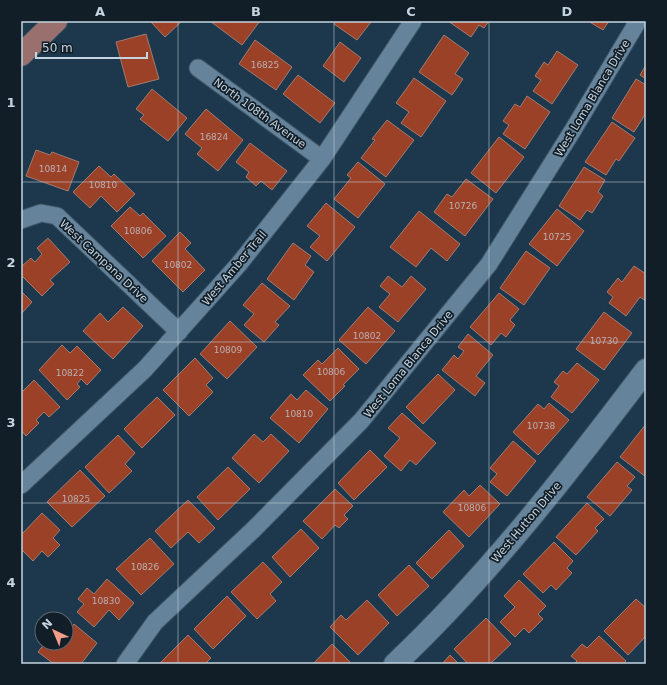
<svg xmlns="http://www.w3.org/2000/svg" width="667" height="685" viewBox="0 0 667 685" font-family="'DejaVu Sans',sans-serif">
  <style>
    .building { fill: #9b4127; stroke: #a17c71 }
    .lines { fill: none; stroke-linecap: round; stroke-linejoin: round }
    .minor-casing { stroke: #3d5566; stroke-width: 19 }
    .tertiary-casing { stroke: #3d5566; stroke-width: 24 }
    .primary-casing { stroke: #3d5566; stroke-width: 24 }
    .minor { stroke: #65839a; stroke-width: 17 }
    .tertiary { stroke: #65839a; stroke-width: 22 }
    .primary { stroke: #9a706f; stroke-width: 22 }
    .grid { fill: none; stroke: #c4d4e0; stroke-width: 1; stroke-opacity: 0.55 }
    .labels { text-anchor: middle; stroke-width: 3.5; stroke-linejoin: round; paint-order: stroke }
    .number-label { font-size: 9px; fill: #baafb2 }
    .street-label { font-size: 11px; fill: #c4d4e0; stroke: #121e27 }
    .neatline { fill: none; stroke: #c4d4e0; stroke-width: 1.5 }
    .grid-label { font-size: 13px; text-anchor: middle; font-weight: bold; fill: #c4d4e0 }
  </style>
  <rect width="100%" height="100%" fill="#1d384c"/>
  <path class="building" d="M150 21H182L165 37Z
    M210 21H260L242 45Z
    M336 21H369L371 22 357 40 334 24Z
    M448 21H489L484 28 479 25 471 37Z
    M588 21H609L603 30Z
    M146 34 159 79 128 87 116 42Z
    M444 35 469 53 455 74 463 79 452 95 419 72Z
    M255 40 292 67 276 90 239 64Z
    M340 42 361 58 344 82 323 66Z
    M557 51 578 65 552 104 533 91 541 80 535 76 544 62 548 65Z
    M646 65V79L640 75Z
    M298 75 335 103 320 123 283 94Z
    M414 78 446 101 421 137 401 123 409 112 396 103Z
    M636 79 646 85V113L634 132 612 118Z
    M152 89 187 118 168 141 140 119 144 115 136 109Z
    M527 96 550 112 525 149 503 134 509 125 503 121 515 104 520 107Z
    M206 109 243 140 218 171 197 154 202 148 185 134Z
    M387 120 414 140 386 177 361 158 375 140 372 139Z
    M612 122 635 138 619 161 616 159 606 175 585 162Z
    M499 137 524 157 496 193 471 173Z
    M250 143 287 171 272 190 261 181 256 186 246 177 249 172 236 162Z
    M36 150 50 155 52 152 79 162 68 191 26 176Z
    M358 162 385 184 358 218 334 199 351 178 347 175Z
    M99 166 111 177 114 174 135 194 117 212 101 196 90 208 73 192Z
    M584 167 605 180 598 192 603 196 592 213 587 210 580 220 559 206Z
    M466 179 493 199 465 236 434 212 447 194 452 197Z
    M326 203 355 227 327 261 310 247 320 236 307 226Z
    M130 207 140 216 143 213 166 236 143 258 111 226Z
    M557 209 584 231 557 266 529 244Z
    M419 211 460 244 447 261 431 248 416 267 390 247Z
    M180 232 191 243 185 249 205 270 183 292 152 261Z
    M48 238 70 262 50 280 54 284 42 296 21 275V267L31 258 35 262 42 254 37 248Z
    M293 243 311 256 305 265 314 272 294 300 267 279Z
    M526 251 550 268 524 305 500 288Z
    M634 266 646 274V301L640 297 626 316 609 303 613 297 607 292 618 278 622 282Z
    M388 276 402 287 411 276 426 289 398 322 379 307 390 294 380 286Z
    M262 283 290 306 275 322 279 325 264 342 244 325 254 314 243 305Z
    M21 291 32 302 21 314Z
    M499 293 519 309 510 320 515 325 506 337 501 333 491 345 470 327Z
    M123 307 143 326 113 359 83 331 100 313 108 322Z
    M368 307 395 331 366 364 339 340Z
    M604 312 632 333 604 370 576 349Z
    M230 321 257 347 227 379 200 354Z
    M468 334 493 355 476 376 485 383 475 396 442 370 454 355 458 359 464 351 458 347Z
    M62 345 70 353 77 346 101 370 87 385 81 379 77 384 80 387 67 400 39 370Z
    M338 348 359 369 343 385 345 386 330 401 303 375 318 360 322 364Z
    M195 358 213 378 206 385 213 392 189 416 163 390Z
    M577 363 599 380 572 413 551 397 559 386 554 382 563 371 567 374Z
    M438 374 455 390 423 424 406 407Z
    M34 380 60 407 49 417 44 412 36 420 39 423 26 436 21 430V393Z
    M306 390 328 409 299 443 270 418 291 394 297 400Z
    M157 397 175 415 142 448 124 429Z
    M549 403 569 420 538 455 513 432 538 404 544 409Z
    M402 413 436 443 416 465 410 460 401 471 384 456 400 438 388 428Z
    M646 424V477L620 457Z
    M254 434 263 442 271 434 289 451 259 483 232 458Z
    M118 435 135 453 125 464 132 471 109 493 85 467Z
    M513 441 536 461 507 496 490 482 497 474 490 468Z
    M370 450 387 467 354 500 338 483Z
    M617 462 635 477 627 486 632 490 610 516 587 497Z
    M228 467 250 489 218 520 197 497Z
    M80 470 105 496 72 527 47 502Z
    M480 485 500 504 469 537 443 512 464 490 469 496Z
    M335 489 353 506 344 515 348 519 339 528 335 525 322 539 303 521Z
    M188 500 215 528 199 543 188 532 171 548 155 531Z
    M587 503 604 519 595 528 598 531 576 555 556 537Z
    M42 513 60 530 53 538 60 545 48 557 42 551 33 561 21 549V535Z
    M301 529 319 548 290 577 272 557Z
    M449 530 464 546 432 579 416 563Z
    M150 538 174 564 141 595 116 569Z
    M554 542 573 561 567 568 572 573 556 590 551 585 543 593 523 574Z
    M263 562 282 582 270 594 276 601 257 619 231 592Z
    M409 565 429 586 397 616 378 595Z
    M107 579 134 603 119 620 109 610 94 627 77 612 84 604 78 599 87 588 94 594Z
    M519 580 546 606 538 614 543 619 529 633 524 628 515 637 500 622 515 607 504 596Z
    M227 596 246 616 213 649 194 629Z
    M636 599 646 608V636L628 655 604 631Z
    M367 600 389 623 358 655 330 627 341 615 346 620Z
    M486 618 511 644 490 664H468L454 649Z
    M74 624 97 643 81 664H54L38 652 45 643H66V634Z
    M188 635 211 658 205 664H159Z
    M599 636 626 661 623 664H574L577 661 571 656 582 644 587 648Z
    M332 644 350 662 348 664H313Z
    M450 655 459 664H442Z"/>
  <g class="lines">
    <g class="minor-casing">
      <path id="minor" d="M198 68 322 159
        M21 220 41 213 57 216 179 332
        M21 485 145 369 239 264 322 159 413 21
        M125 664 155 622 253 530 361 421 489 264 573 130 638 21"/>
    </g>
    <g class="tertiary-casing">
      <path id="tertiary" d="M395 664C489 575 568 473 646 370"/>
    </g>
    <g class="primary-casing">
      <path id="primary" d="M21 55 56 21"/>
    </g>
    <use href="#minor" class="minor"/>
    <use href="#tertiary" class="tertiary"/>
    <use href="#primary" class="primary"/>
  </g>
  <path class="grid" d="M178 21V664M334 21V664M489 21V664M21 182H646M21 342H646M21 503H646"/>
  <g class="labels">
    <g class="number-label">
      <text x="265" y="68">16825</text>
      <text x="214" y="140">16824</text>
      <text x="53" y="172">10814</text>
      <text x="103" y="188">10810</text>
      <text x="463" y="209">10726</text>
      <text x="138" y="234">10806</text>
      <text x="557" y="240">10725</text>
      <text x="178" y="268">10802</text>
      <text x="367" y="339">10802</text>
      <text x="604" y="344">10730</text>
      <text x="228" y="353">10809</text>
      <text x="331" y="375">10806</text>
      <text x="70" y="376">10822</text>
      <text x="299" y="417">10810</text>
      <text x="541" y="429">10738</text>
      <text x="76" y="502">10825</text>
      <text x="472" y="511">10806</text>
      <text x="145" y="570">10826</text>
      <text x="106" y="604">10830</text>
    </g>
    <g class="street-label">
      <text transform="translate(592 98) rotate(-59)" y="4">West Loma Blanca Drive</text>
      <text transform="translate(260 113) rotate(36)" y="4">North 108th Avenue</text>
      <text transform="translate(104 261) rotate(43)" y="4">West Campana Drive</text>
      <text transform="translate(234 268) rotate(-50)" y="4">West Amber Trail</text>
      <text transform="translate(408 364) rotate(-51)" y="4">West Loma Blanca Drive</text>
      <text transform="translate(526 522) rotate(-50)" y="4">West Hutton Drive</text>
    </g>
  </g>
  <rect width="667" height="685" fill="none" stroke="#121e27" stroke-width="44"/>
  <g transform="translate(54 631) rotate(316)"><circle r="19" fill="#121e27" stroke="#596771"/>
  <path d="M0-3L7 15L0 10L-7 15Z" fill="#f49d8b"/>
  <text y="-6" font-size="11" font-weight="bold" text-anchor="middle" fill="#c4d4e0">N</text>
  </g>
  <path d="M36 52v6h111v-6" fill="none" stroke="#c4d4e0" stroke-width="2"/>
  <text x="42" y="52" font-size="12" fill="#c4d4e0" stroke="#121e27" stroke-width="3" paint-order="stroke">50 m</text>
  <rect x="22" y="22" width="623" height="641" class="neatline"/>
  <g class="grid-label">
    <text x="100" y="16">A</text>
    <text x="256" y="16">B</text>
    <text x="411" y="16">C</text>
    <text x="567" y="16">D</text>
    <text x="11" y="107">1</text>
    <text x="11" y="267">2</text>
    <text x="11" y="427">3</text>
    <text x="11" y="587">4</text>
  </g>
</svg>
